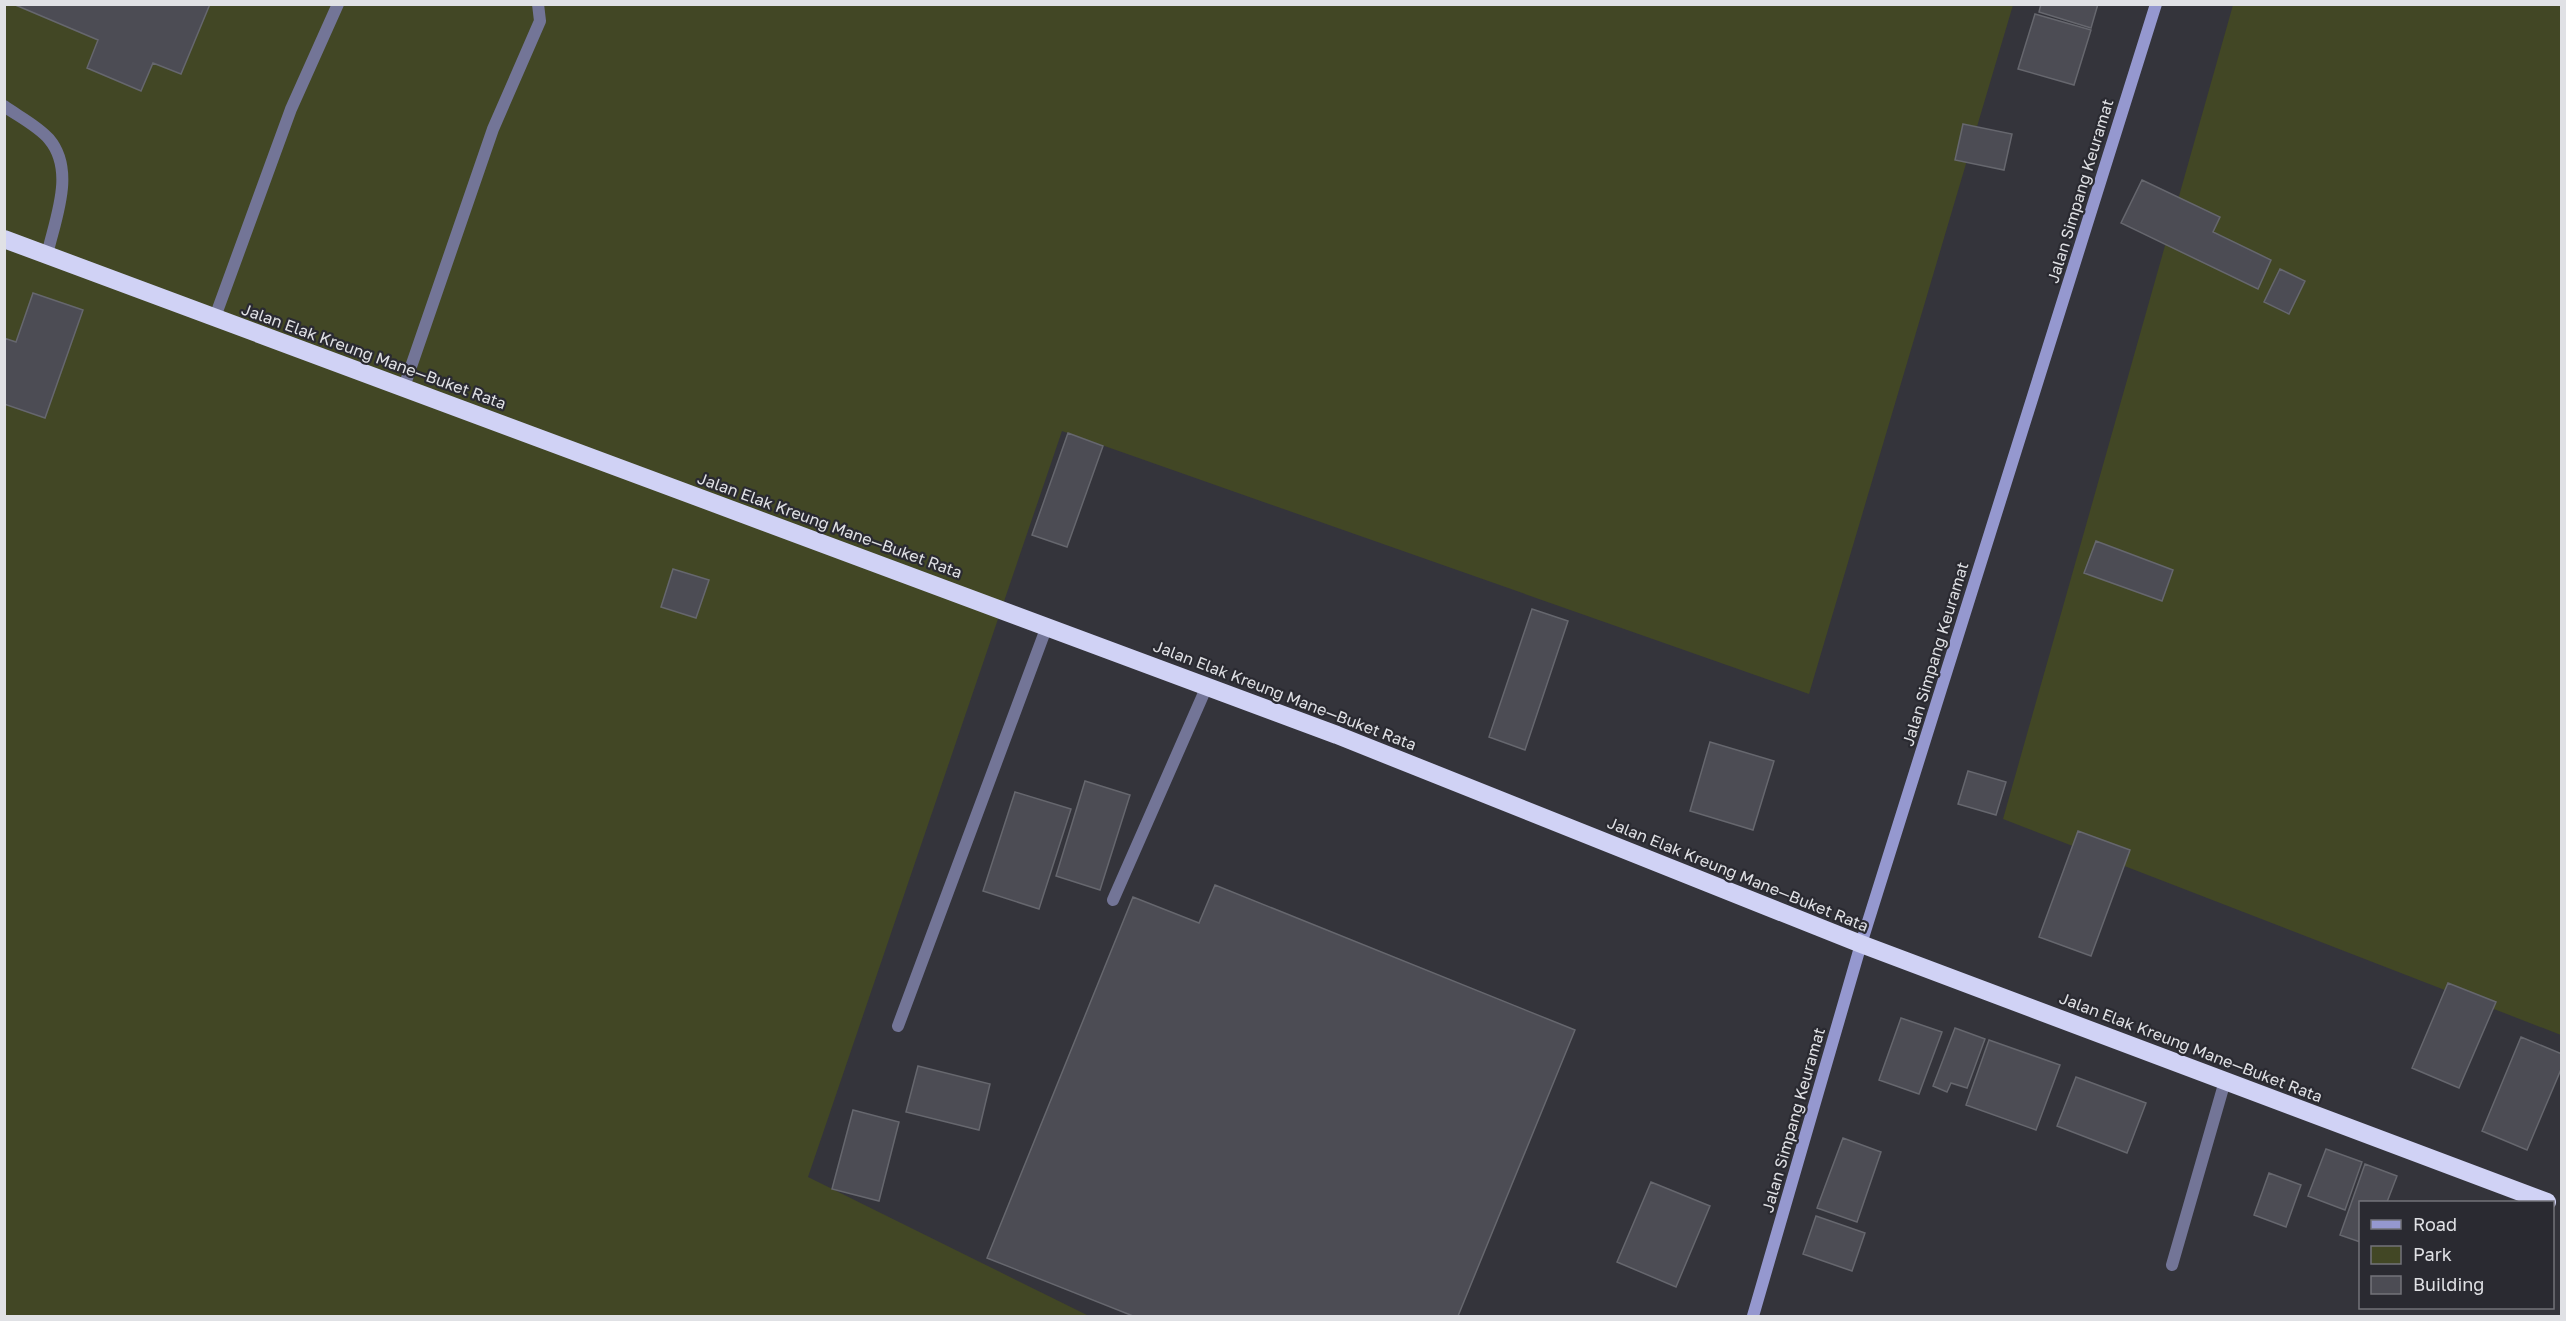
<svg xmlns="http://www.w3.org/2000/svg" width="2566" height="1321" viewBox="0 0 2566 1321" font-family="'Golos Text',sans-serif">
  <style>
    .green { fill: #424725 }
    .building { fill: #4c4c54; stroke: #66676e; stroke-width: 1.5 }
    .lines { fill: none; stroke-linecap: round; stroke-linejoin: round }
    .lane { stroke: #737597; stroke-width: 12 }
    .secondary { stroke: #9598cf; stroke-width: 12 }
    .highway { stroke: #d0d2f5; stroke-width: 18 }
    .labels { text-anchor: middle; stroke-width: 4.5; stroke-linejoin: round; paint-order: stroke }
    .street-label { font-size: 16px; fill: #e0e1e5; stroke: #2a2a31 }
  </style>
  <rect width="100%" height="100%" fill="#34343b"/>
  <path class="green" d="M5 5H2013L1809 694 1062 431 808 1177 1089 1316H5Z
    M2233 5H2561V1035L2003 819Z"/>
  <path class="building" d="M13 4H210L181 74 153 63 141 91 87 68 98 40Z
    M2041 4H2098L2091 28 2039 12Z
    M2035 14 2091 30 2074 85 2018 69Z
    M1963 124 2012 134 2004 170 1955 160Z
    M2142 180 2220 217 2213 232 2271 260 2258 289 2121 223Z
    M2280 269 2305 281 2289 314 2264 302Z
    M33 293 83 310 45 418 4 404V338L16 342Z
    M1068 433 1103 446 1067 547 1032 535Z
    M2096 541 2173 570 2162 601 2084 573Z
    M673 569 709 580 696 618 661 607Z
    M1532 609 1568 621 1525 750 1489 737Z
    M1710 742 1774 761 1753 830 1690 811Z
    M1968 771 2006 782 1996 815 1958 804Z
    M1085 781 1130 795 1100 890 1056 876Z
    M1015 792 1071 809 1039 909 983 891Z
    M2078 831 2130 850 2091 956 2039 937Z
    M1215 885 1575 1030 1458 1316H1133L987 1258 1133 897 1199 923Z
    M2448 983 2496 1002 2459 1088 2412 1068Z
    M1901 1018 1942 1032 1919 1094 1879 1080Z
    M1955 1028 1985 1039 1967 1088 1951 1083 1947 1092 1933 1086Z
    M2521 1037 2562 1054V1067L2527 1150 2482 1131Z
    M1989 1040 2060 1065 2036 1130 1966 1105Z
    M918 1066 990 1084 979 1130 906 1112Z
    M2076 1077 2146 1103 2127 1153 2057 1126Z
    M853 1110 899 1122 879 1201 832 1189Z
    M1843 1138 1881 1152 1857 1222 1817 1208Z
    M2326 1149 2362 1162 2345 1210 2308 1196Z
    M2365 1164 2397 1176 2387 1202H2360V1242L2340 1235Z
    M2269 1173 2301 1185 2286 1227 2254 1215Z
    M1651 1182 1710 1206 1676 1287 1617 1262Z
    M1816 1216 1865 1233 1852 1271 1803 1254Z"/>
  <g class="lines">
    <path class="lane" d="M4 106C18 116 38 126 49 139 76 171 55 219 47 255
      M215 317 291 109 338 4
      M404 387 493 129 540 21 538 4
      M1113 900 1207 686
      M898 1026 1047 626
      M2172 1265 2225 1081"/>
    <path class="secondary" d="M1753 1316 1861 944 2156 4"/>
    <path class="highway" d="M4 239 1337 735 1861 944 2547 1202"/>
  </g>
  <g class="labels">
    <g class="street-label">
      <text transform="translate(2080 191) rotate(-73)" y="6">Jalan Simpang Keuramat</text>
      <text transform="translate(374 356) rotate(20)" y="6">Jalan Elak Kreung Mane—Buket Rata</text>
      <text transform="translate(830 525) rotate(20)" y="6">Jalan Elak Kreung Mane—Buket Rata</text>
      <text transform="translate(1935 654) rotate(-73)" y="6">Jalan Simpang Keuramat</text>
      <text transform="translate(1285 695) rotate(21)" y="6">Jalan Elak Kreung Mane—Buket Rata</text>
      <text transform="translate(1738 874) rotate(22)" y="6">Jalan Elak Kreung Mane—Buket Rata</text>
      <text transform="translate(2191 1047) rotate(21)" y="6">Jalan Elak Kreung Mane—Buket Rata</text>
      <text transform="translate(1793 1120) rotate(-74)" y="6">Jalan Simpang Keuramat</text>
    </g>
  </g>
  <rect width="2566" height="1321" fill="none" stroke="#e0e1e5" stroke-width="12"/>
  <rect x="2359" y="1201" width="195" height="108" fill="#2a2a31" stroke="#737379" stroke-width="1.5"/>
  <rect x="2371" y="1220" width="30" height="9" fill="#9598cf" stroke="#737379" stroke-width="1.5"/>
  <text x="2413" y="1231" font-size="18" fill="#e0e1e5">Road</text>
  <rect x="2371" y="1246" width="30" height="18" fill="#424725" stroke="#737379" stroke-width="1.5"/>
  <text x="2413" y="1261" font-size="18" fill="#e0e1e5">Park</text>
  <rect x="2371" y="1276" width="30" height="18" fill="#4c4c54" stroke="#737379" stroke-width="1.5"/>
  <text x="2413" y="1291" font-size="18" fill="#e0e1e5">Building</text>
</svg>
